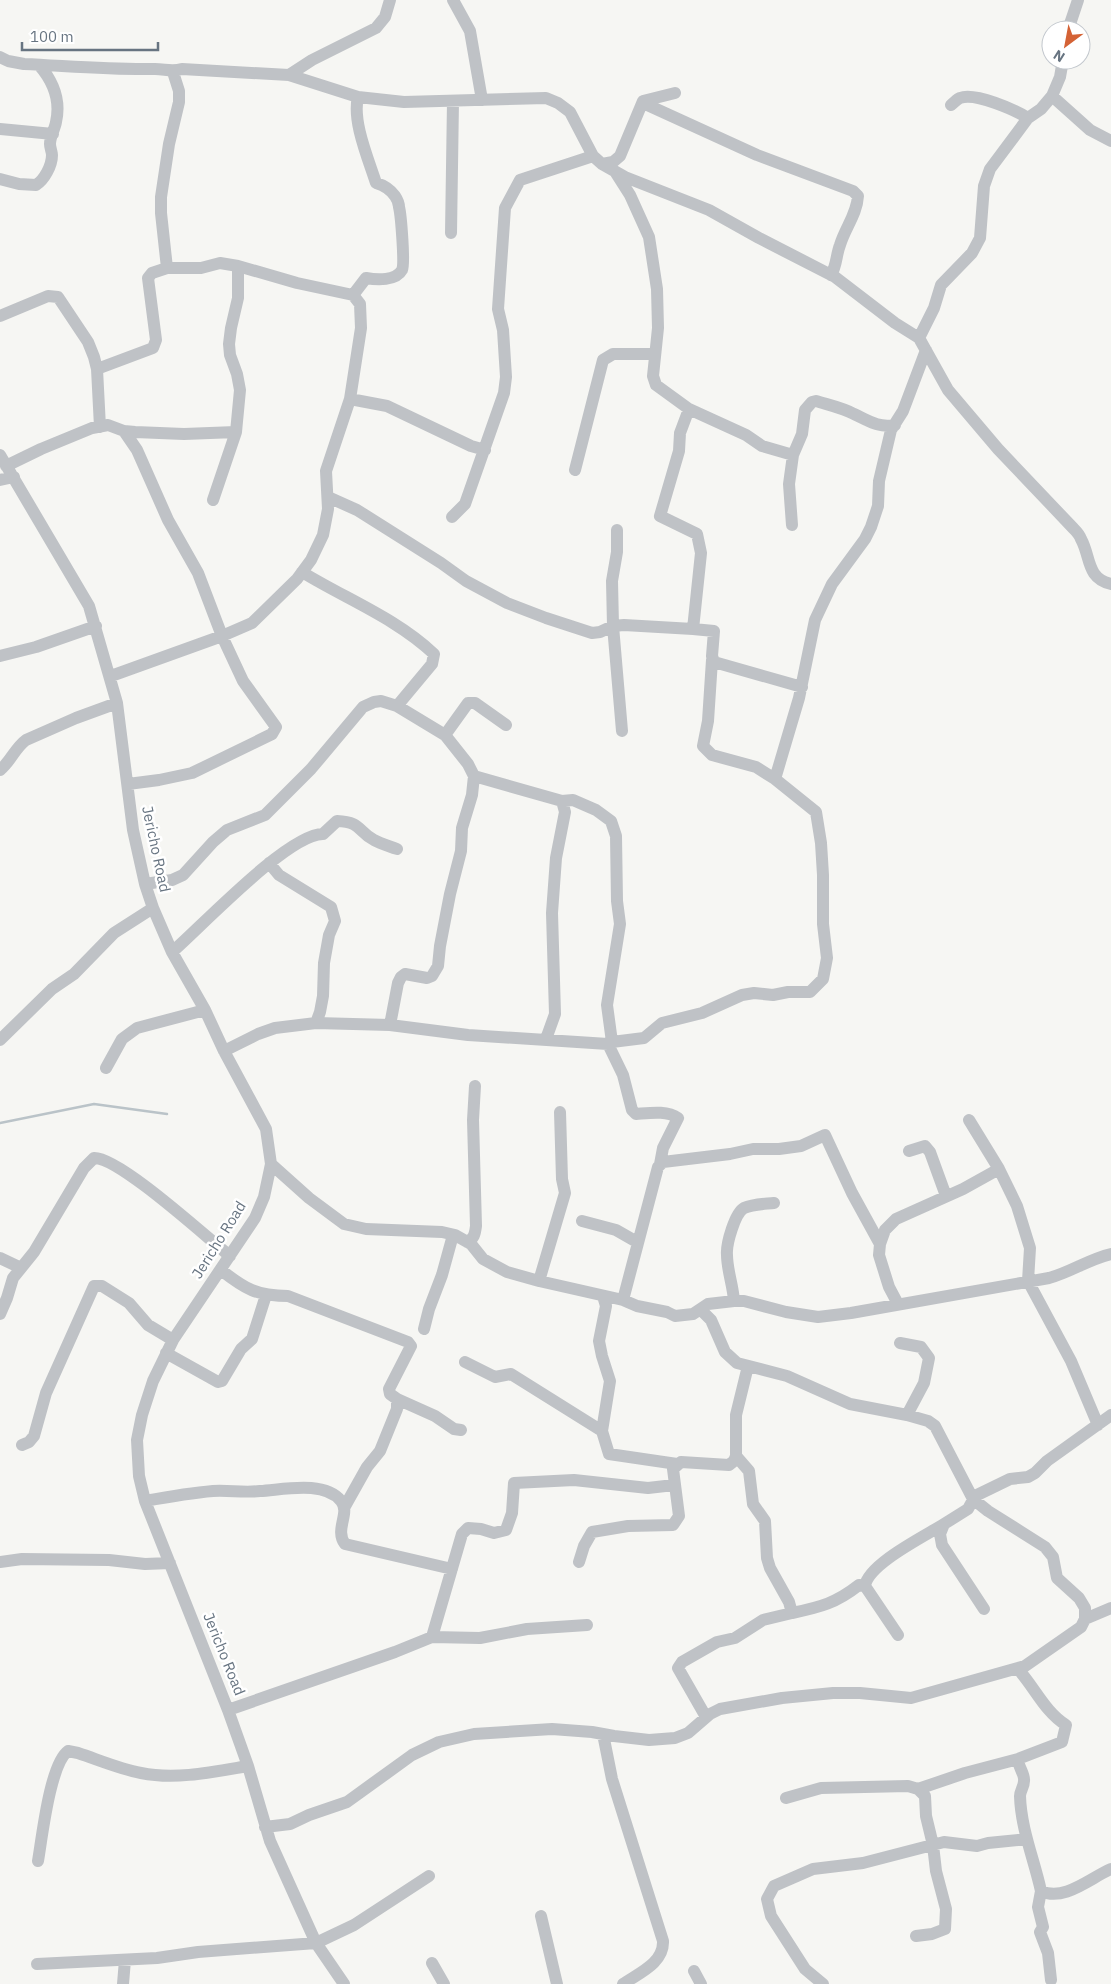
<svg xmlns="http://www.w3.org/2000/svg" width="1111" height="1984" viewBox="0 0 1111 1984" font-family="'IBM Plex Sans',sans-serif">
  <style>
    .lines { fill: none; stroke-linecap: round; stroke-linejoin: round }
    .stream { stroke: #bac3c8; stroke-width: 2.5 }
    .minor { stroke: #bfc2c6; stroke-width: 12 }
    .labels { text-anchor: middle; stroke-width: 5; stroke-linejoin: round; paint-order: stroke }
    .street-label { font-size: 15px; fill: #677481; stroke: #fff }
  </style>
  <rect width="100%" height="100%" fill="#f6f6f3"/>
  <g class="lines">
    <path class="stream" d="M0 1123 94 1104 167 1114"/>
    <path class="minor" d="M453 0 470 31 482 100
      M1068 30 1078 0
      M0 57 8 61 24 64C68 66 112 70 155 69 165 69 172 72 182 69L289 75 358 97 404 102 546 98 558 103 570 112 593 156 602 164 625 177 709 210 759 238 835 277 895 323 919 338 948 390 998 449 1074 529C1077 532 1080 536 1081 539 1091 557 1086 578 1111 584
      M289 75 312 60 376 28 385 17 390 0
      M1052 96 1090 130 1111 141
      M643 103 757 155 853 191 858 196C857 214 845 228 840 245 836 255 837 265 831 275
      M951 105C954 103 957 99 960 98 975 92 1015 110 1028 118
      M0 129 53 134
      M602 164 613 162 620 156 643 101 675 93
      M616 173 630 195 649 237 657 289 658 328 653 376 656 385 689 409 746 435 762 446 793 455
      M0 179 19 184 36 185C44 180 52 166 52 155 52 152 50 148 50 144 50 136 55 129 56 122 61 100 53 81 39 65
      M451 233 453 101
      M353 295 366 278C377 280 396 281 402 270 405 264 401 215 399 207 399 203 397 199 395 196 390 189 383 185 376 183 368 158 352 121 358 97
      M0 316 48 296 58 297 88 342 94 357 97 369 100 427
      M919 338 934 308 941 285 972 253 980 238 984 186 990 169 1028 118 1041 109 1052 96 1060 77 1063 60
      M97 369 153 348 156 340 148 278 152 273 167 268
      M350 399 387 406 471 446 485 450
      M689 409 680 433 679 451 660 516 697 534 701 553 693 629 714 631 712 656 714 662 802 687
      M124 431 137 450 168 520 198 573 222 636 243 681 276 727 272 734 192 773 159 780 128 784
      M236 432 240 390 237 374 230 355 229 344 231 328 238 298V266
      M0 455 89 606 117 703 133 830 145 884 153 908 172 952 205 1010 224 1051 266 1129 271 1164 264 1197 255 1218 173 1340 153 1381 142 1415 137 1440 139 1476 145 1501 228 1710 248 1766 270 1841 316 1943 344 1984
      M6 466 41 449 92 428 108 425 124 431 135 432 184 434 236 432 213 500
      M575 470 603 360 613 354H655
      M0 480 14 477
      M328 497 357 510 441 563 466 581 507 603 546 618 592 633 600 632 613 626 624 625 693 629
      M452 517 465 504 504 393 506 377 503 330 498 309 502 251 505 208 520 180 593 156
      M792 525 789 484 793 455 802 434 805 410 812 402 816 401C829 405 843 408 854 414 869 421 878 428 895 425
      M617 530V552L612 581 613 626 622 731
      M302 572C346 599 396 618 434 654L432 664 397 706
      M0 656 36 647 96 626
      M111 676 222 636 252 623 297 579 311 560 323 535 328 509 326 471 350 399 361 328 360 304 353 295 297 283 238 266 220 263 201 268H167L161 213V197L169 144 179 102V91L173 72
      M445 735 468 703H475L506 725
      M0 770C11 761 15 748 26 740L76 718 117 703
      M775 779 799 698 815 620 832 584 865 539 871 527 878 506 879 481 891 430 903 411 926 350
      M269 863 279 875 331 907 335 921 329 935 324 963 323 996 320 1012 316 1023
      M145 884 172 880 183 875 213 842 227 830 265 815 311 769 363 707 374 702 381 701 397 706 445 735 468 764 474 776
      M172 952C202 926 288 834 323 834L337 821C362 822 357 831 374 840 381 844 389 846 397 849
      M390 1025 398 983 401 977 405 974 427 978 432 976 438 966 440 946 450 894 461 851 462 828 472 795 474 776 562 801 573 800 596 810 611 821 616 836 617 901 620 924 607 1005 612 1042
      M546 1039 555 1014 552 913 556 858 565 812 562 801
      M0 1040 52 989 74 974 114 933 153 908
      M608 1044 623 1075 632 1110 636 1114C649 1113 667 1110 678 1118L663 1148 660 1164
      M224 1051 258 1034 275 1028 316 1023 390 1025 468 1035 608 1044 612 1042 644 1038 662 1023 702 1013 742 995 754 993 773 995 788 992H810L823 979 827 958 823 924V875L821 843 816 812 775 779 756 767 712 755 703 746 708 721 712 660
      M106 1068 122 1039 137 1028 205 1010
      M969 1120 999 1169 1017 1206 1030 1248 1028 1281 1071 1361 1098 1425
      M909 1151 925 1146 930 1152 946 1196
      M271 1164 309 1198 344 1224 366 1229 442 1232 455 1235 471 1244 483 1259 507 1272 539 1281 623 1300 637 1306 667 1312 675 1316 693 1314 708 1304 734 1301H744L786 1312 818 1317 851 1313 1049 1278C1071 1272 1089 1259 1111 1254
      M582 1221 616 1230 637 1242
      M467 1242C474 1239 475 1234 476 1226L473 1120 475 1086
      M0 1258 21 1268
      M221 1270C245 1289 257 1296 288 1296L408 1342 411 1346 389 1389 390 1394 397 1399 435 1416 454 1429 461 1430
      M539 1281 565 1193 562 1179 560 1112
      M603 1296 606 1306 599 1341 602 1356 610 1381 602 1431 609 1454 677 1464
      M623 1300 658 1167 663 1162 730 1154 753 1149H779L801 1146 825 1135 852 1193 880 1244
      M734 1301C733 1285 727 1270 727 1255 726 1244 735 1213 744 1208 753 1204 765 1204 774 1203
      M898 1304 889 1287 879 1255 880 1244 885 1230 896 1219 963 1189 999 1169
      M0 1314 7 1298 13 1278 34 1252 84 1168 94 1158C119 1157 206 1237 230 1256
      M424 1329 429 1309 442 1275 453 1235
      M900 1343 921 1347 929 1358 924 1383 907 1415
      M166 1353 218 1382 222 1381 241 1349 252 1339 266 1295
      M465 1362 495 1377 511 1374 602 1431
      M22 1445 29 1442 34 1436 46 1393 94 1286H102L129 1303 148 1325 173 1340
      M736 1456 749 1471 753 1504 765 1521 767 1558 770 1568 789 1602 792 1613C821 1607 836 1603 859 1585L865 1586
      M145 1501C167 1497 190 1493 213 1491 229 1490 244 1493 260 1491 282 1490 324 1480 341 1501 351 1513 334 1529 345 1544L452 1569
      M344 1508 367 1467 380 1451 397 1409V1399
      M0 1562 22 1559 109 1560 145 1564 170 1563
      M579 1562 584 1546 592 1532 628 1526 673 1525 679 1516 673 1469 681 1462 729 1465 734 1461 736 1456V1415L748 1366
      M984 1609 942 1545 940 1534 944 1524 968 1509 975 1496 1010 1479 1028 1477 1035 1473 1047 1461 1111 1415
      M1085 1619 1111 1608
      M898 1635 865 1586C868 1564 925 1536 944 1524
      M432 1637 462 1534 468 1528 481 1529 494 1533 506 1530 512 1513 514 1483 574 1480 648 1488 674 1485
      M1018 1669C1035 1688 1045 1712 1066 1725L1062 1742 1018 1759C1018 1767 1025 1774 1024 1781 1024 1787 1020 1791 1020 1796 1021 1829 1034 1859 1041 1891 1064 1902 1090 1878 1111 1869
      M228 1710 395 1652 432 1637 480 1638 527 1629 587 1625
      M706 1717 678 1668 682 1662 717 1642 735 1638 763 1620 792 1613
      M603 1734 612 1779 663 1941C664 1963 639 1973 623 1984
      M918 1789 965 1773 1018 1759
      M786 1798 821 1788 908 1786 918 1789 925 1796 926 1816 933 1845 936 1871 946 1909 945 1929 932 1934 916 1936
      M265 1827 290 1824 309 1815 347 1802 412 1755 439 1742 474 1734 552 1729 592 1732 614 1736 649 1740 675 1738 688 1733 710 1714 720 1709 782 1698 833 1693H860L911 1698 1025 1666 1081 1627 1085 1619V1608L1079 1598 1057 1578 1053 1557 1045 1547 988 1511 973 1499 935 1426 928 1421 907 1415 850 1404 787 1376 737 1363 725 1352 711 1320 701 1310
      M38 1861C42 1838 50 1764 68 1751L78 1753C99 1760 120 1769 141 1773 176 1780 213 1772 248 1766
      M1041 1891 1038 1907 1043 1927 1040 1932 1048 1953 1051 1980
      M541 1916 557 1984
      M432 1963 444 1984
      M37 1964 157 1958 198 1952 316 1943 354 1925 429 1876
      M694 1971 701 1984
      M123 1984 125 1960
      M823 1984 805 1969 771 1916 767 1899 774 1886 813 1869 863 1863 944 1842 977 1846 988 1843 1027 1839"/>
  </g>
  <g class="labels">
    <g class="street-label">
      <text transform="translate(156 849) rotate(78)" y="5">Jericho Road</text>
      <text transform="translate(219 1240) rotate(-58)" y="5">Jericho Road</text>
      <text transform="translate(224 1654) rotate(68)" y="5">Jericho Road</text>
    </g>
  </g>
  <g transform="translate(1066 45) rotate(212)"><circle r="24" fill="#ffffff" stroke="#c2c7cd"/>
  <path d="M0-4L9 19L0 12L-9 19Z" fill="#d46235"/>
  <text y="-8" font-size="14" font-weight="bold" text-anchor="middle" fill="#677481">N</text>
  </g>
  <path d="M22 42v8h136v-8" fill="none" stroke="#677481" stroke-width="2.5"/>
  <text x="30" y="42" font-size="15" fill="#677481" stroke="#ffffff" stroke-width="4" paint-order="stroke">100 m</text>
</svg>
